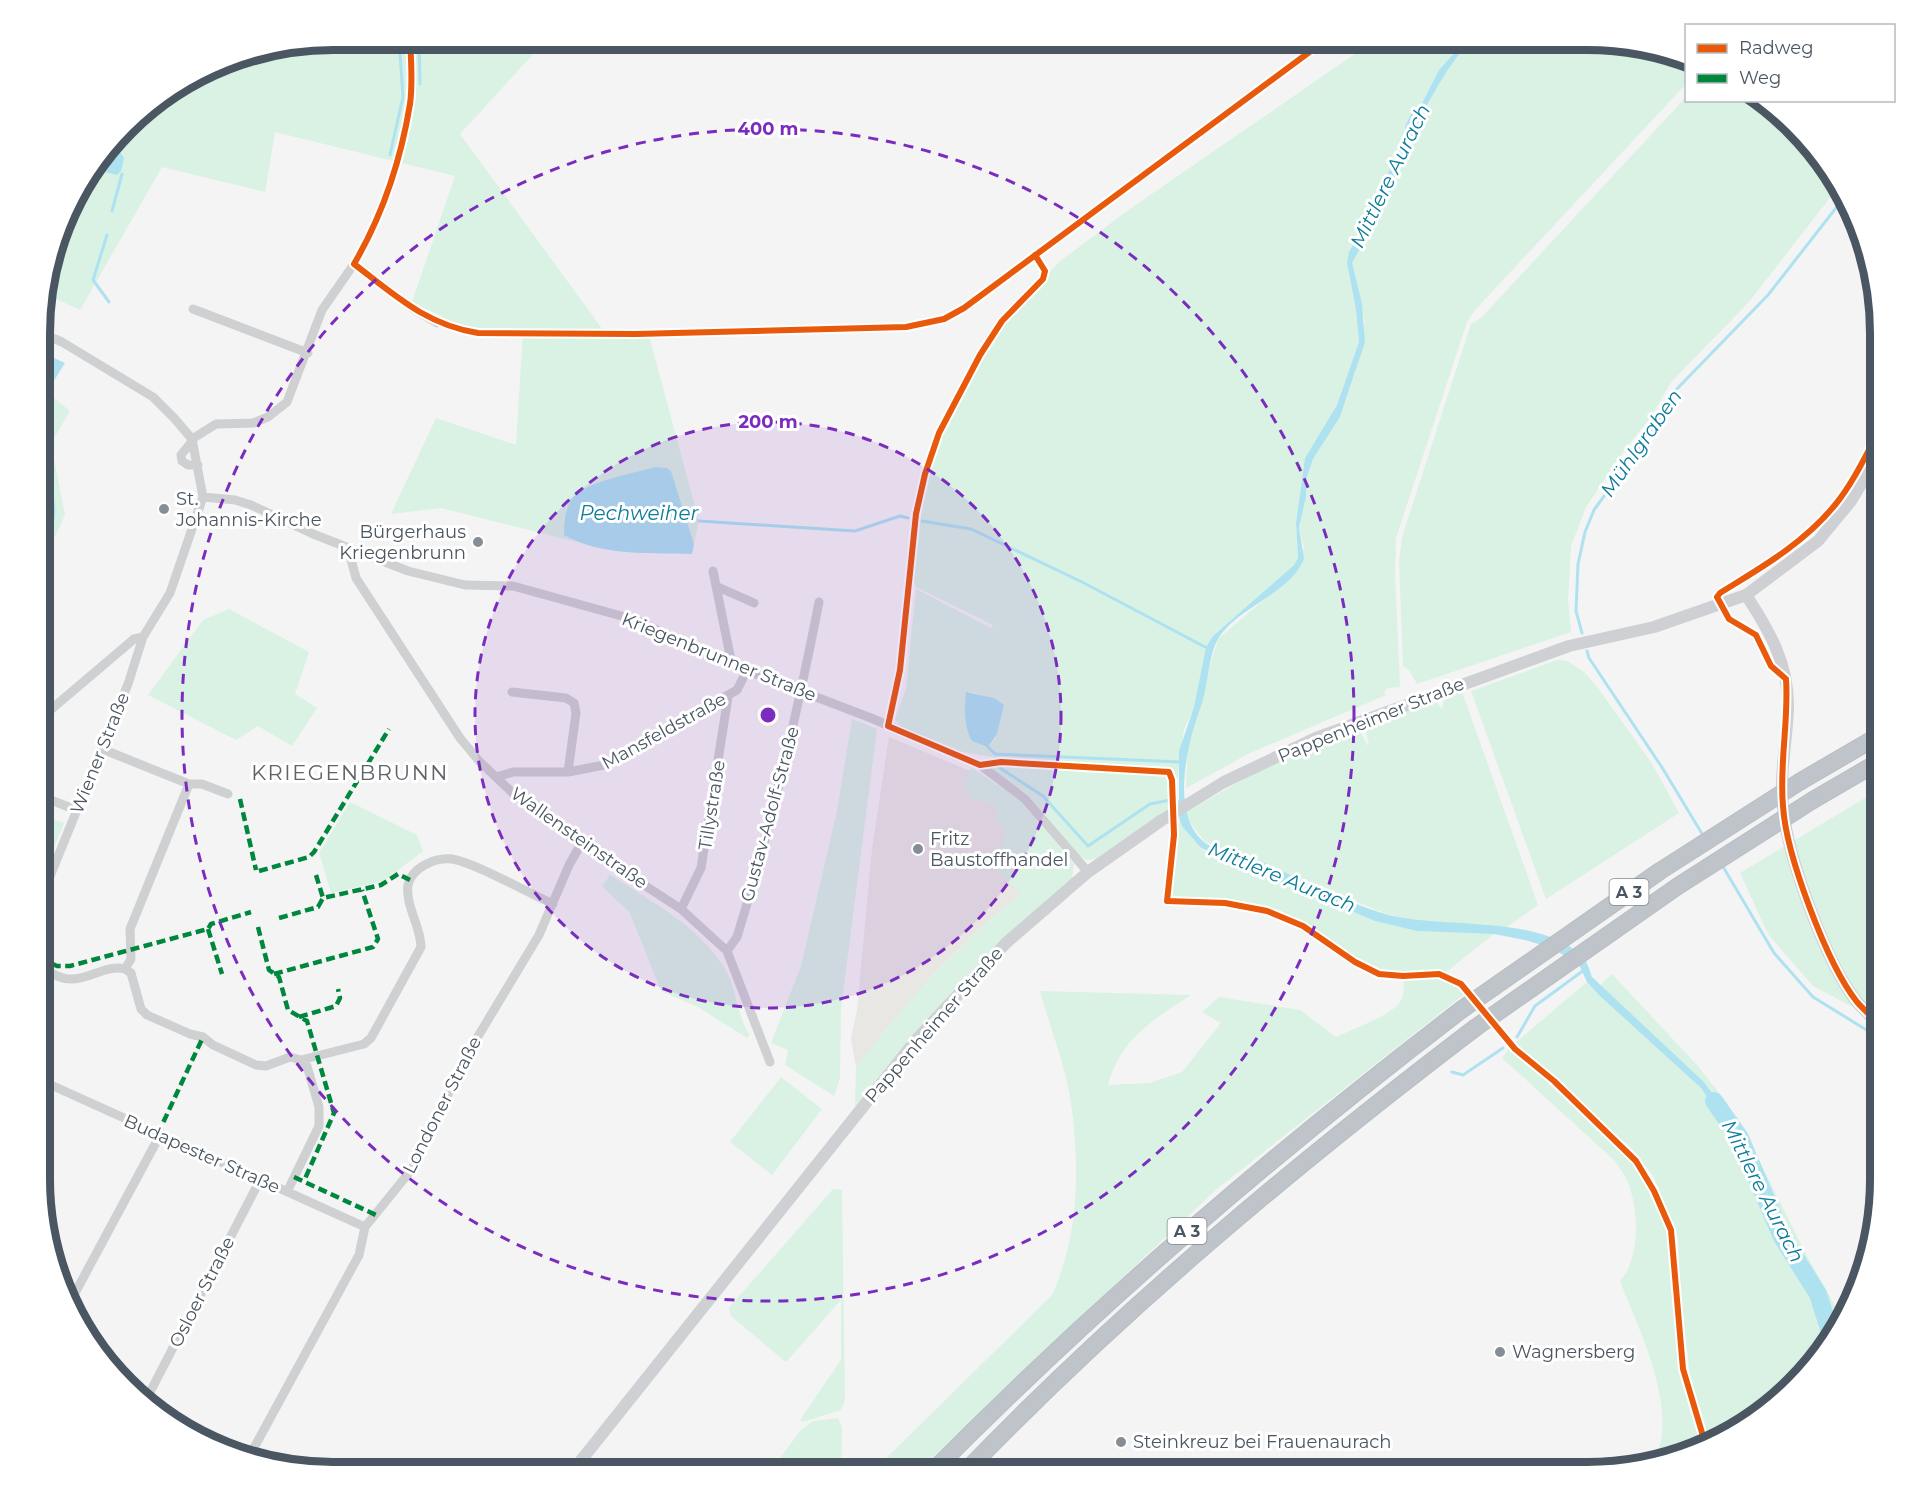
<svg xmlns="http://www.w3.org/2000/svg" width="1919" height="1512" viewBox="0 0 1919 1512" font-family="Montserrat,sans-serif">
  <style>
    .commercial { fill: #e8e7e3 }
    .green { fill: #d9f2e3; fill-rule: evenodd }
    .water { fill: #aee2f0 }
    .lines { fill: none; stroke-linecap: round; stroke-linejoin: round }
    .stream { stroke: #aee2f0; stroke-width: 3 }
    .river { stroke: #aee2f0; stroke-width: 18 }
    .highway-casing { stroke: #b9bec3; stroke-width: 18 }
    .street { stroke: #ced0d2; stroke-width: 9 }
    .secondary { stroke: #ced0d4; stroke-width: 12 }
    .highway { stroke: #bec4c9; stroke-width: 16 }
    .highway-bridge-casing { stroke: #b9bec3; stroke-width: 18; stroke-linecap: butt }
    .highway-bridge { stroke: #bec4c9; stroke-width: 16 }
    .quiet { stroke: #00873e; stroke-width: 4.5; stroke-dasharray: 9 4.5; stroke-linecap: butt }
    .cycleway-casing { stroke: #fff; stroke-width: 10 }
    .cycleway { stroke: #e8590c; stroke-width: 6 }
    .ring { fill: none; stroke: #7b2cbf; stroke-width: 3; stroke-dasharray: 10 8 }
    .poi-dot { fill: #868d94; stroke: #fff; stroke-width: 2 }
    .labels { text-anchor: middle; stroke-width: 6; stroke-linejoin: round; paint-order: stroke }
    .shield { fill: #fff; stroke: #808990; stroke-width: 1.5 }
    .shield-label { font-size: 16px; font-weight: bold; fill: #4a5661 }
    .poi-label { font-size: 18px; fill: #4a5661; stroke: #fff; text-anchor: start }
    .street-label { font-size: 18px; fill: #4a5661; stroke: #fff }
    .water-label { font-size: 20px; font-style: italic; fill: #0c7c9b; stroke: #fff }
    .quarter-label { font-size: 21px; letter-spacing: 1.5px; fill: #5f6368; stroke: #fff }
    .rim { fill: none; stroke: #4a5661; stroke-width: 8 }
    .centre { fill: #7b2cbf; stroke: #fff; stroke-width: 3 }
    .ring-label { font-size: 18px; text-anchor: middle; font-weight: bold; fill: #7b2cbf; stroke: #fff; stroke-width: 6; stroke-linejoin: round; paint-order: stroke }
  </style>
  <rect width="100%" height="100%" fill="#f4f4f4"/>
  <path class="commercial" d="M889 737 982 776 1023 817 1021 894 982 927 931 977 856 1067 851 1038 857 1010 872 849Z"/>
  <path class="green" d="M332 39H547L460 134 603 330 648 332 699 521 694 544 671 471 667 468 655 467 564 535 576 542 441 508 391 514 436 418 516 445 523 331 568 330 465 328 412 302 455 176 275 132 265 192 162 167 80 310 44 293 42 296 78 186 139 112 238 55Z
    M1375 40H1466L1439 70 1420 107 1411 114 1405 125 1406 138 1383 183 1384 191 1347 263 1356 310 1359 343 1337 405 1305 458 1296 523 1298 558 1294 565 1213 636 1206 647 1194 708 1184 729 1177 782 1178 804 1173 807V779L1170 770 1167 769 1026 763 957 751 955 748 902 728 895 719 906 689 916 589 991 628 993 625 916 587 912 576 918 515 936 448 959 395 1005 321 1059 262 1127 211ZM970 692 994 698C999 715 1004 733 988 747L968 729 965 710Z
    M1478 40H1606L1686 58V84L1475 310 1467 322 1396 538 1395 573 1400 687 1388 688 1384 692 1386 695 1250 753 1186 788 1188 741 1218 639 1288 579 1304 548 1299 527 1306 497V480L1313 459 1340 417 1355 373 1365 322 1351 263 1354 257 1390 194C1393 165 1441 71 1463 50 1467 46 1473 45 1478 40Z
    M1686 97V100L1762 101 1780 112 1836 190 1748 303 1671 382 1651 417 1625 449 1586 507 1571 546 1568 599 1571 632 1417 684 1409 670 1403 666 1399 562 1402 537 1471 324 1481 318Z
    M41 388 70 411 51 443 65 515 41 566Z
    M229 609 309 652 295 694 317 708 292 746 258 726 236 740 148 695 203 620Z
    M1557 660 1567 661 1583 671 1595 684 1651 762 1679 813 1546 899 1471 691Z
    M1461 689 1538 905 1507 927 1415 921 1384 913 1258 861 1205 842 1188 820 1186 812 1264 768 1355 727 1359 729 1367 745H1369L1365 727 1434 699 1437 701 1440 708 1443 707V694Z
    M852 719 877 729 841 1009 840 1078 834 1096 785 1065 788 1050 771 1043 801 966 837 811Z
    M998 764 1165 772 1171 780 1169 809 1098 858 1087 860 1079 856 1028 795 994 771 992 765Z
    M972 768 1019 799 1074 864 1072 879 1020 923 964 978 855 1107 856 1067 884 1031 931 977 982 927 1021 894 989 862 1002 847 1006 831 996 818V805L970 798 966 790 968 770Z
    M1880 789 1879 1021 1813 986 1768 934 1740 873Z
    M350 802 417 835 423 851 384 881 331 893 319 853Z
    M40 815 64 823 40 882Z
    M1179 816 1201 849 1375 921 1417 931 1494 934 1445 973C1423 970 1401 978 1380 972 1351 964 1329 938 1302 924 1262 902 1216 901 1172 899L1175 838 1173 819Z
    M610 875C651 901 697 925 724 967 737 987 736 1016 750 1035L747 1038 698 1007 661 991 630 913 602 886Z
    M1612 974 1697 1065 1723 1098 1744 1130 1807 1256 1842 1318 1807 1373 1710 1443 1691 1385 1679 1279 1678 1238 1654 1177 1632 1149 1514 1044 1587 982 1701 1088 1724 1122 1730 1119 1704 1082 1600 985Z
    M1430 975 1444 977 1467 992 1218 1188 1038 1357 922 1473H871L1052 1295C1080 1235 1080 1161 1070 1097 1064 1061 1049 1025 1040 991L1191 995C1154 1019 1120 1039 1108 1085L1150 1083 1182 1072 1221 1023 1202 1012 1219 997 1300 1010 1336 1037C1353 1029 1390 1016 1400 1002 1405 995 1404 986 1403 978Z
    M1510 1047 1636 1167 1656 1200 1668 1230 1671 1252 1678 1365 1702 1449 1699 1451 1655 1459C1679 1409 1639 1330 1620 1281 1641 1258 1639 1208 1627 1180 1624 1173 1618 1166 1614 1160L1502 1058Z
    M781 1077 822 1109 772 1175 730 1142Z
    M833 1189 842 1190 845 1400 841 1410 803 1422 800 1420 841 1360V1300L786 1362 731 1316 729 1308Z
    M838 1418 842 1427 841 1473H769L800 1431 813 1421Z"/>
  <path class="water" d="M1466 40H1478C1473 45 1467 46 1463 50 1442 71 1393 165 1390 194L1352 263 1362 304 1365 342 1340 417 1313 459 1306 480V497L1299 527 1304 559C1289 595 1238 606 1218 639 1208 656 1208 689 1200 709 1187 744 1170 814 1204 842 1218 853 1243 855 1260 861 1301 879 1342 901 1385 914 1442 930 1546 913 1585 960 1588 964 1590 972 1592 977L1704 1082 1730 1118 1724 1122 1701 1088 1600 996 1587 982 1579 965 1552 948 1525 940 1494 934 1417 931 1375 921 1201 848 1182 826 1179 816V751L1194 707 1206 647 1213 636 1294 565 1298 558 1296 523 1305 458 1337 405 1359 342 1356 310 1347 263 1349 252 1384 191 1383 183 1406 138 1405 126 1411 114 1420 107 1439 70Z
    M109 148 120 152 124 158 121 171 117 175 102 171 96 165Z
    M41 352 65 363 50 387 41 380Z
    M41 464C61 505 59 518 41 559Z
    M655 467 667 468 671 471 694 544 692 554C652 553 600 556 564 535 564 523 565 509 572 499 583 482 635 473 655 467Z
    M966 692 994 698 1004 705 997 734 988 747 972 741C964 727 964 708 966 692Z"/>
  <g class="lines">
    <path class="stream" d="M419 39 420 84
      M128 136 132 120
      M390 155 403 97 399 39
      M112 211 122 174
      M107 235 93 280 109 302
      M699 521 855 531 900 516 908 518
      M922 521 971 529 1082 582 1209 649
      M1582 633 1576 611 1578 564 1585 532 1594 510 1654 427 1672 394 1768 295 1843 199
      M1587 651 1589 658 1663 769 1704 837
      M988 747 995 754 1181 762
      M1000 768 1043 796 1088 846 1150 804 1170 800
      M1173 800 1178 801
      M1722 865 1774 953 1813 997 1873 1034 1879 1041
      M1517 1037 1535 1006 1584 970
      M1452 1072 1463 1075 1503 1048"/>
    <path class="river" d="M1714 1101 1740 1138 1782 1237 1818 1294 1831 1335"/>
    <g class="highway-casing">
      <path id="highway" d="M1801 781 1880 735
        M1813 800 1880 761
        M931 1473C1099 1303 1272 1155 1461 1010
        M964 1473C1121 1310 1295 1165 1475 1028"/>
    </g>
    <path class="street" d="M193 309 308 353
      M192 439 216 424 253 423 268 417 287 402 322 310 354 264 415 310 437 323
      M193 440 181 455 182 461 188 465H198
      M203 497 235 500 251 505 313 534 408 571 465 585 513 586 636 620 732 665 871 718 980 765 1025 799 1088 872
      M348 548 356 578 460 738 479 761 517 797 581 844 681 909 727 951 770 1062
      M713 571 732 665
      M718 587 754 603
      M512 692 566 698 574 703 576 713 568 772
      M41 718 134 639 143 637
      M102 749 189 784H202L228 794
      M496 777 513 772H568L604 765 737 690 747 670
      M189 784 130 929 131 959 125 969 131 973 141 1009 147 1015 190 1034 203 1037 213 1045 256 1065 266 1066 290 1057 301 1060 364 1044 371 1038 421 947C421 927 405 905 408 885 412 867 436 857 452 859 476 863 528 893 553 904
      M41 796 76 810
      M40 901 128 684 143 637 170 593 203 497 192 439 174 418 153 397 62 342 41 333
      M681 909 701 868 728 697
      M727 951 737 937C771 827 797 715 819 602
      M40 967C50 972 61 980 72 979 90 979 107 964 125 969
      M40 1080 365 1227
      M287 1192 319 1126V1107L307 1066 301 1060
      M68 1306 160 1135
      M142 1402 148 1396 260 1180
      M249 1457 359 1255 365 1227 412 1169 468 1053 539 935 569 865 581 844"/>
    <path class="secondary" d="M1746 595C1769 630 1789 664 1788 708 1787 741 1779 775 1783 808 1788 858 1826 963 1857 1002 1864 1010 1872 1017 1879 1024
      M571 1473 917 1039 1006 943 1088 872 1162 820 1224 782 1316 738 1569 646 1654 627 1746 595 1818 541 1851 501 1880 453"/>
    <use href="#highway" class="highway"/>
    <g class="highway-bridge-casing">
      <path id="highway-bridge" d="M1461 1010 1660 871 1801 781
        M1475 1028 1678 886 1813 800"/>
    </g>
    <use href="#highway-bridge" class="highway-bridge"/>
    <path class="quiet" d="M240 799 256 870
      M259 871 309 857 314 852 389 729
      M316 875 323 898
      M279 918 318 907 323 898 381 885 398 874 410 880
      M258 927 269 970 279 977 288 1010 307 1021 334 1113 304 1181
      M208 929 222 974
      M40 958 57 966H70L208 929 211 924 251 912
      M274 974 373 947 378 939 362 890
      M299 1017 336 1006 340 998 338 989
      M160 1135 162 1125 203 1037
      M294 1177 376 1215
      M1481 1473H1490"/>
    <g class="cycleway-casing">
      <path id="cycleway" d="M410 39C411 60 413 83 410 104 401 159 382 216 354 264 395 295 426 325 478 333L636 334 906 327 944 319 964 308 1327 39
        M1035 255 1045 271 1043 279 1002 321 980 355 939 433 925 474 916 514 900 670 888 726 980 765 1001 762 1169 772 1172 780 1174 835 1167 901 1225 903 1267 911 1303 926 1355 962 1379 974 1403 976 1439 974 1461 984 1515 1049 1554 1081 1636 1161 1654 1191 1671 1230 1683 1369 1706 1446
        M1879 1024C1872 1017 1864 1010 1857 1002 1827 964 1786 855 1783 806 1779 764 1789 721 1786 679L1771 666 1756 635 1729 619 1717 597 1720 593C1762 567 1803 544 1835 505 1853 483 1866 455 1880 429"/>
    </g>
    <use href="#cycleway" class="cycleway"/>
  </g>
  <circle cx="768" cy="715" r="293" fill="#7b2cbf" fill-opacity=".12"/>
  <g class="ring">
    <circle cx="768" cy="715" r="293"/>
    <circle cx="768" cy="715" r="586"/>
  </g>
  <g class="poi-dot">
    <circle cx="164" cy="509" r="6"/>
    <circle cx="478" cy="542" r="6"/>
    <circle cx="918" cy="849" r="6"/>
    <circle cx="1500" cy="1352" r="6"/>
    <circle cx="1121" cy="1442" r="6"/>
  </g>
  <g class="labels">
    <g class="shield">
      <rect x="1609.5" y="879" width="39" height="26" rx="4.5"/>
      <rect x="1167.5" y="1218" width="39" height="26" rx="4.5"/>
    </g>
    <g class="shield-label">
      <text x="1629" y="898">A 3</text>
      <text x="1187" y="1237">A 3</text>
    </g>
    <g class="poi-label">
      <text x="176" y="505">St.<tspan x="176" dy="21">Johannis-Kirche</tspan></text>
      <text x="466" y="538" text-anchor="end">Bürgerhaus<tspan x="466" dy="21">Kriegenbrunn</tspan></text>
      <text x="930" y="845">Fritz<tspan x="930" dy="21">Baustoffhandel</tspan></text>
      <text x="1512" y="1358">Wagnersberg</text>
      <text x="1133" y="1448">Steinkreuz bei Frauenaurach</text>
    </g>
    <g class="street-label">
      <text transform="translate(719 657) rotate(22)" y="6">Kriegenbrunner Straße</text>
      <text transform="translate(1371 720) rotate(-22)" y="6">Pappenheimer Straße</text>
      <text transform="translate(664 731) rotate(-29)" y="6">Mansfeldstraße</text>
      <text transform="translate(100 753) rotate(-68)" y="6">Wiener Straße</text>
      <text transform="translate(712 805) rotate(-81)" y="6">Tillystraße</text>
      <text transform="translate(770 814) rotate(-75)" y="6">Gustav-Adolf-Straße</text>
      <text transform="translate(579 838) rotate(35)" y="6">Wallensteinstraße</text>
      <text transform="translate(934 1025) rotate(-49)" y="6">Pappenheimer Straße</text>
      <text transform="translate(442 1105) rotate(-63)" y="6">Londoner Straße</text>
      <text transform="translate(202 1154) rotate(24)" y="6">Budapester Straße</text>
      <text transform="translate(202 1292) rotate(-63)" y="6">Osloer Straße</text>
    </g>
    <g class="water-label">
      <text transform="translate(1390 176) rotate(-64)" y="7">Mittlere Aurach</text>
      <text transform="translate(1641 443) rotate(-55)" y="7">Mühlgraben</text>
      <text x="639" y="520">Pechweiher</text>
      <text transform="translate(1282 877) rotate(22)" y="7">Mittlere Aurach</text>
      <text transform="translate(1763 1191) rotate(63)" y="7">Mittlere Aurach</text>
    </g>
    <g class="quarter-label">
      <text x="350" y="780">KRIEGENBRUNN</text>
    </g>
  </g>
  <path d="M0 0H1919V1512H0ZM333 50H1587A283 283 0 0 1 1870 333V1179A283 283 0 0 1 1587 1462H333A283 283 0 0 1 50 1179V333A283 283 0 0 1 333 50Z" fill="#fff" fill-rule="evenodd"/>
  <path class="rim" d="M333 50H1587A283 283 0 0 1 1870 333V1179A283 283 0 0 1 1587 1462H333A283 283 0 0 1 50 1179V333A283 283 0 0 1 333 50Z"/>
  <circle cx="768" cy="715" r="9" class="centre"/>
  <g class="ring-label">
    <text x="768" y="135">400 m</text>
    <text x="768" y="428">200 m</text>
  </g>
  <rect x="1685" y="24" width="210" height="78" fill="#ffffff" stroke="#b7bbc0" stroke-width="1.5"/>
  <rect x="1697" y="44" width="30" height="9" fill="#e8590c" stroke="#b7bbc0" stroke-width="1.5"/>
  <text x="1739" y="54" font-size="18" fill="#4a5661">Radweg</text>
  <rect x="1697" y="74" width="30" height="9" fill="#00873e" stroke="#b7bbc0" stroke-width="1.5"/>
  <text x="1739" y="84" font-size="18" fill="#4a5661">Weg</text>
</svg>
